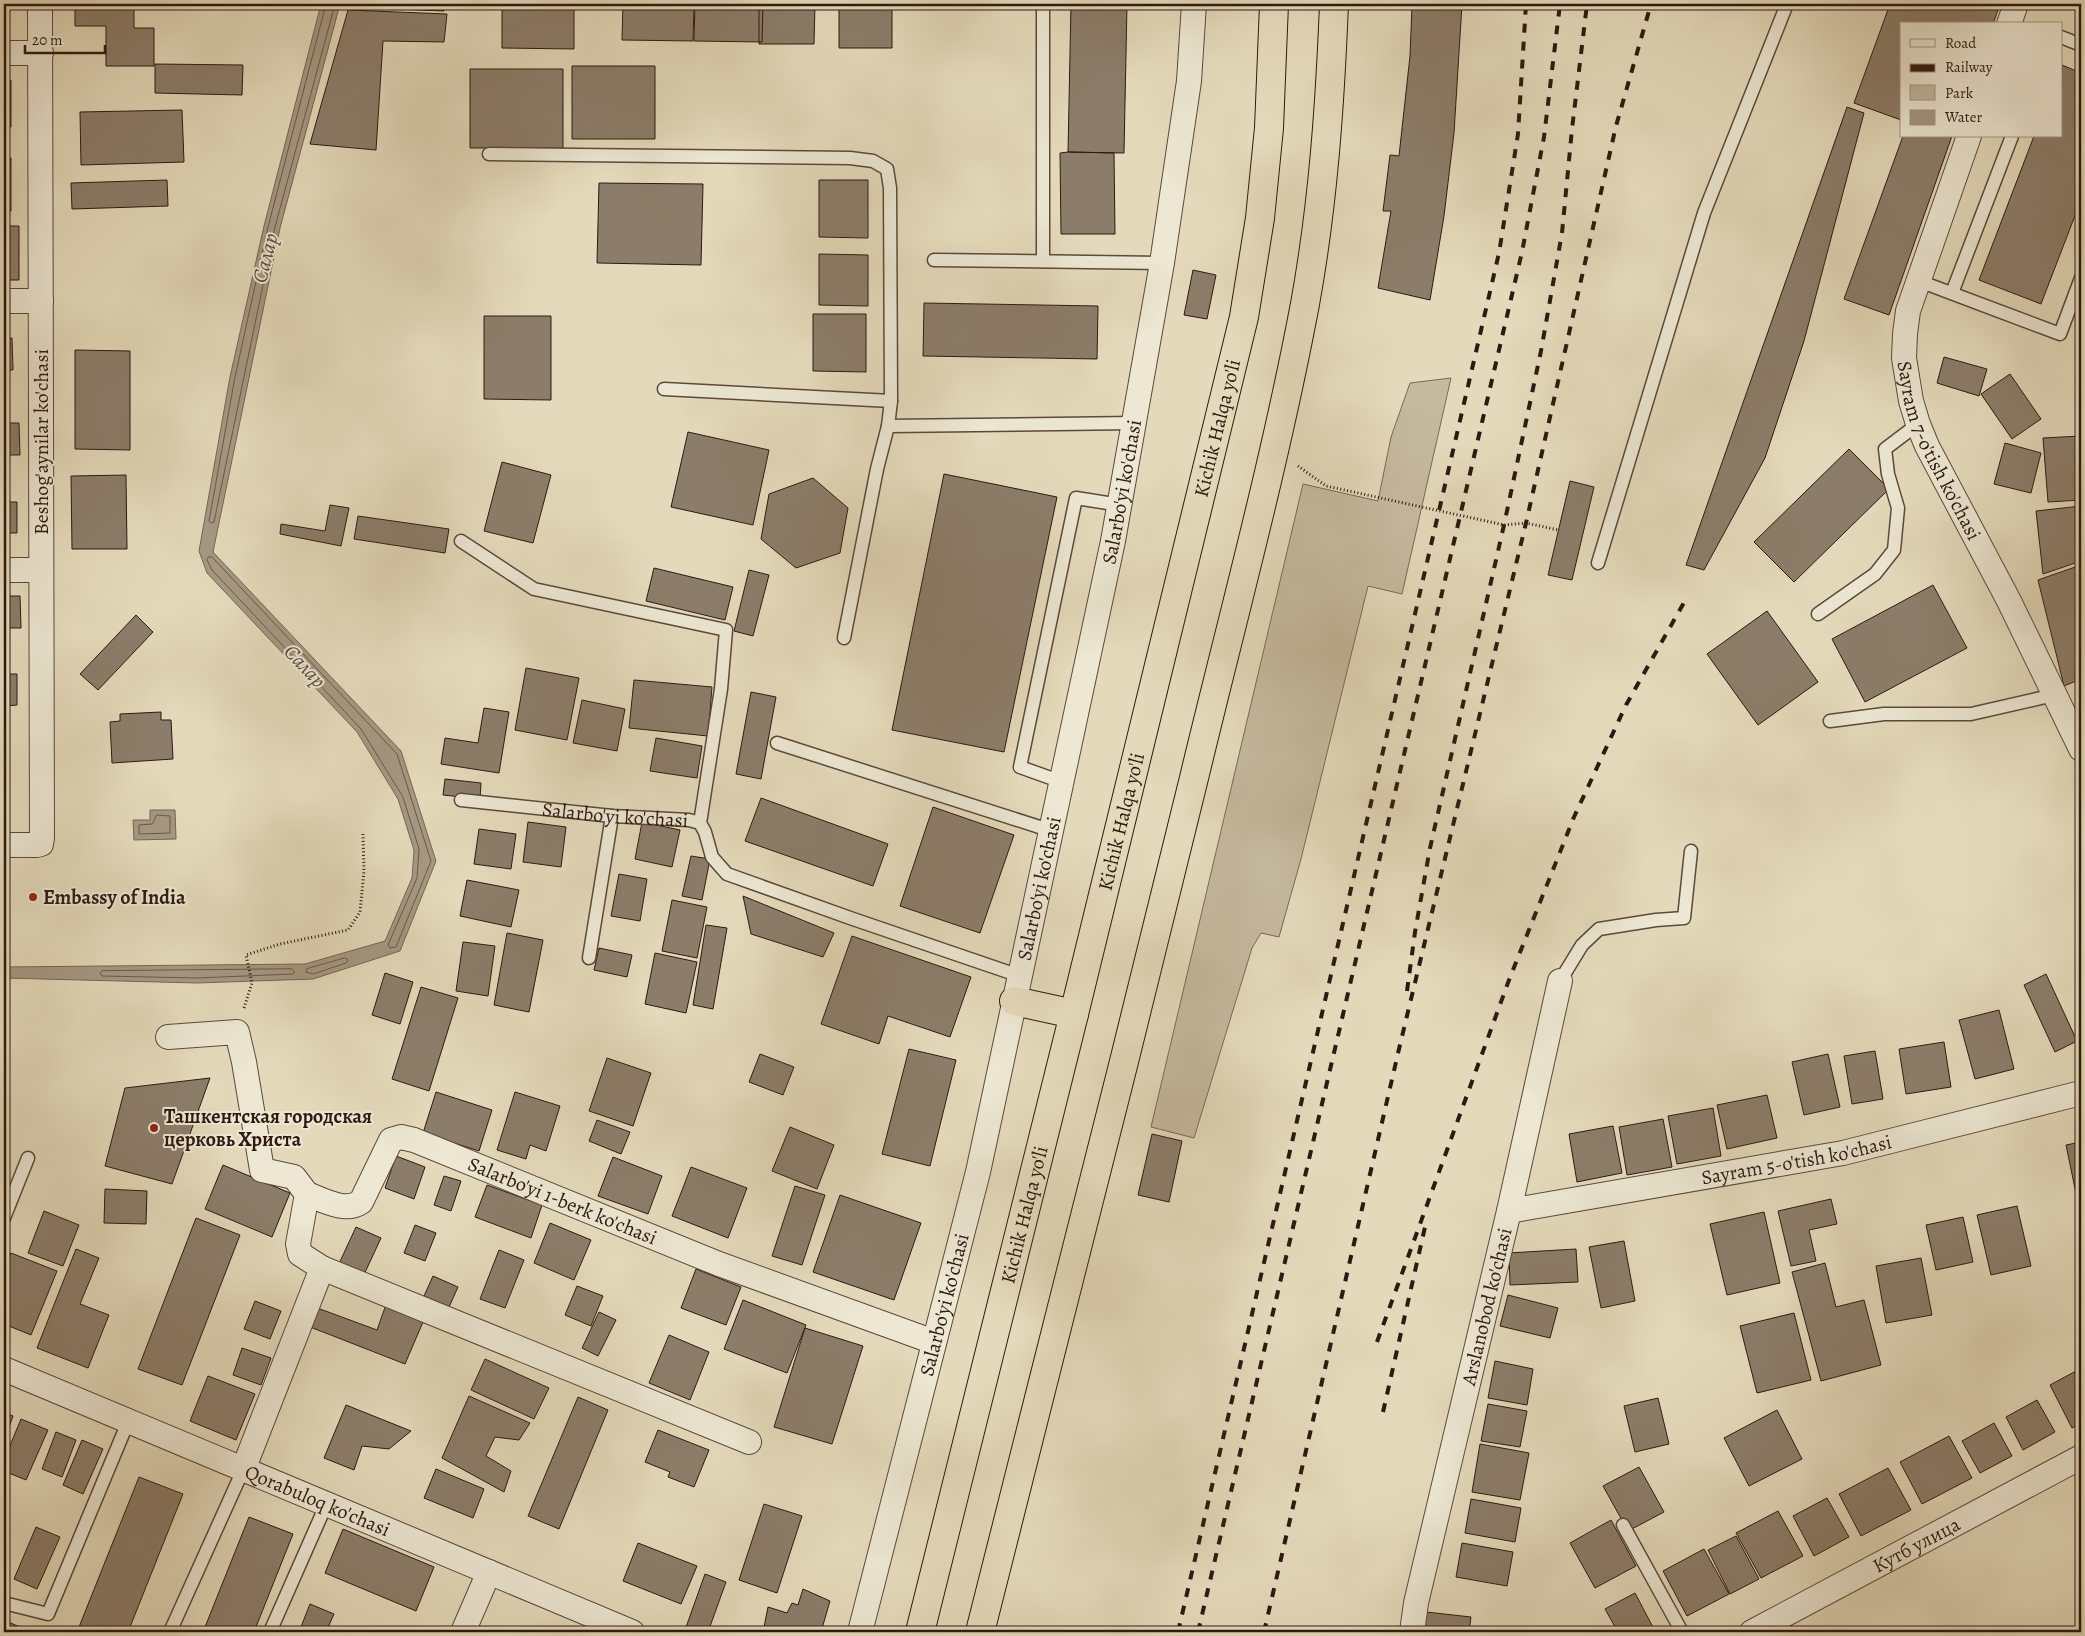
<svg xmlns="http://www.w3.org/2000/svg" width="2085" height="1636" viewBox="0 0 2085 1636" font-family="Alegreya,serif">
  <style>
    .green { fill: #c5b99e; stroke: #796958 }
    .water { fill: #a69882; stroke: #766555 }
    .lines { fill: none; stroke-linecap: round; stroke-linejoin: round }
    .shore { stroke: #6a584a; stroke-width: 1 }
    .building { fill: #8c7d6a; stroke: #2d1912 }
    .service-casing { stroke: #5b493c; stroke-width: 15 }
    .minor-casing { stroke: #5b493c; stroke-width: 26 }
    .trunk-casing { stroke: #2d1912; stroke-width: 30 }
    .path { stroke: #2d1912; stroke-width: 3; stroke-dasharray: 1 2.5; stroke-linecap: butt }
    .service { stroke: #ede7d3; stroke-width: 12 }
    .minor { stroke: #ede7d3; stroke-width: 24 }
    .trunk { stroke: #e4dabb; stroke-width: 28 }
    .rail { stroke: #2d1912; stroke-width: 4; stroke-dasharray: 9 9; stroke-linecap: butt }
    .poi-dot { fill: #8f2418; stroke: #ede7d3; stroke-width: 2 }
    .labels { text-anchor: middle; stroke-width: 4; stroke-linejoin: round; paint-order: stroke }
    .street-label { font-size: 20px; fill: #2d1912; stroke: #ede7d3 }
    .poi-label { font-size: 20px; font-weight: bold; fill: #2d1912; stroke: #ede7d3; text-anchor: start }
    .water-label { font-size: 21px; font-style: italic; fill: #5d4c3f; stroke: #ede7d3 }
  </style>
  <rect width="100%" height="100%" fill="#e4dabb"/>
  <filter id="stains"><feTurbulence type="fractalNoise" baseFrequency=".004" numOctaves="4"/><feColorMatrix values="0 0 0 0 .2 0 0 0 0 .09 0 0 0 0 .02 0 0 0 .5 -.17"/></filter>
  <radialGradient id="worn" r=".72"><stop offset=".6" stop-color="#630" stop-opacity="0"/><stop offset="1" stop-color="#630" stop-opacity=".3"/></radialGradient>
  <path class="green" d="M1451 378 1402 594 1368 586 1301 859 1279 937 1261 933 1252 948 1194 1138 1151 1127 1303 484 1378 501 1391 437 1410 383Z"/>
  <path class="water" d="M321 4H340L280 228 213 552 401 751 436 861 400 951 313 979 197 983 4 978V967L305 964 385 941 412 878 414 850 398 799 357 732 207 573 199 551 230 377 264 226Z
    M150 810H175L176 839 134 840 133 820H150Z"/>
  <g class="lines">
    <path class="shore" d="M326 4 268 227 235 377 209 521 211 523 214 522 275 227 335 4
      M209 557H212L397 754 431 861 396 947 390 948 388 945 417 878 419 849 403 797 361 729 212 570 207 560Z
      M157 815 170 816V833L139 834V825L152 824Z
      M345 958 348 960 346 963 313 974 306 972 307 969Z
      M292 969 295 972 293 974 197 978 102 976 100 973 102 971Z"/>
  </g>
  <path class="building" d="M75 4H134V28H154V66H106V26H75Z
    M396 4H444V11L396 9Z
    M502 4H574V49L502 48Z
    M623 4H694L693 41 622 40Z
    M695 4H763L762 42 694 41Z
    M759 4H815L814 44H759Z
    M839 4H892V48H839Z
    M1071 4H1127L1124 153 1068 152Z
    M1402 4H1462L1454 133 1444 216 1430 300 1378 288 1391 211H1383L1390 155 1399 156 1410 56 1412 6Z
    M1890 4H2000L1993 24H1901V120L1854 103Z
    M348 10 447 14 444 42 383 41 376 150 310 144Z
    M155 64 243 65 242 95 155 93Z
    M2062 65 2081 73V200L2041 304 1979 280 2034 136H2061Z
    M572 66H655V139H572Z
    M470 69H563V148H470Z
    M4 80H11V127H4Z
    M1847 107 1864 113 1804 341 1765 458 1704 570 1686 565Z
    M182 110 184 162 81 165 80 112Z
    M1903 136H1952L1889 315 1844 299Z
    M1068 152 1114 153 1115 234H1061L1060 153Z
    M4 158H11V211H4Z
    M167 180 168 206 72 209 71 183Z
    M819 180H868V238L819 237Z
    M599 183 703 184 701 265 597 263Z
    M4 226H19V280H4Z
    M819 254 868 255V306L819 305Z
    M1193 270 1216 275 1207 319 1184 315Z
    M924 303 1098 306 1097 359 923 356Z
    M813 314H866V372L813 371Z
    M484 316H551V400L484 399Z
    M12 338 13 370H4V339Z
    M75 350 130 351V450L75 449Z
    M1944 357 1987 369 1979 396 1937 383Z
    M2010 374 2041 419 2012 439 1981 394Z
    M4 423H19L20 455H4Z
    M688 432 769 450 753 525 671 507Z
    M2081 436V500L2048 502 2043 438Z
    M2005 443 2041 453 2031 493 1994 484Z
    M1849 449 1889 489 1794 582 1754 542Z
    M502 462 551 475 533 543 484 531Z
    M944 474 1057 497 1004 752 892 730Z
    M126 475 127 549H72L71 476Z
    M813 478 848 508 840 553 796 568 761 539 769 494Z
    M1570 481 1594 487 1572 580 1548 575Z
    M4 502H17V533H4Z
    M330 505 349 508 341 546 280 534 281 524 325 531Z
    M2081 506V561L2043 574 2036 511Z
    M358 516 449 529 445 553 354 539Z
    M2081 565V679L2064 686 2038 580Z
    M654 568 733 587 725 620 646 601Z
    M749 570 769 575 753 636 734 631Z
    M1933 585 1967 648 1865 702 1832 639Z
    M4 596H20L21 628H4Z
    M1767 611 1818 682 1758 725 1707 654Z
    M136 615 153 632 98 690 80 674Z
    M526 668 579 678 567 740 515 730Z
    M4 674H17V705L4 706Z
    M634 680 712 687 708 736 629 728Z
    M751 692 776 697 761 779 736 774Z
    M582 700 625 709 617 751 573 743Z
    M484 708 509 712 499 773 441 764 445 738 478 743Z
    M161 712V720H171L173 759 112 763 110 722 120 721V714Z
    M656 738 702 746 697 778 650 771Z
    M445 779 481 783 480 799 443 795Z
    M761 798 888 844 873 886 745 841Z
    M933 807 1014 835 980 933 900 906Z
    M528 822 566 827 561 867 523 862Z
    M642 822 680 830 672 867 635 859Z
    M479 829 516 834 511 869 474 864Z
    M691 856 710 859 702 900 682 896Z
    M619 874 647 879 640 921 611 916Z
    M467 880 519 890 511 927 460 916Z
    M743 896 834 933 823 957 751 934Z
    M672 900 707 907 697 958 662 951Z
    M706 925 727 928 713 1009 693 1005Z
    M507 933 543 940 529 1012 494 1005Z
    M852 936 971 977 950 1037 888 1016 879 1044 821 1024Z
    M463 942 495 946 488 996 456 991Z
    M599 948 632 955 627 977 594 970Z
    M655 953 697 962 686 1013 645 1004Z
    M385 973 413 982 400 1024 372 1015Z
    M2046 974 2077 1041 2055 1052 2024 985Z
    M421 987 458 998 429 1091 392 1079Z
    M1999 1010 2014 1069 1975 1079 1959 1020Z
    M1944 1042 1951 1087 1906 1094 1899 1049Z
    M909 1049 956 1060 930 1166 882 1154Z
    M1875 1051 1883 1099 1852 1104 1844 1056Z
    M760 1054 794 1067 783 1095 749 1082Z
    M1828 1054 1840 1107 1804 1115 1792 1062Z
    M607 1058 651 1073 633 1126 589 1111Z
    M210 1078 172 1184 105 1166 125 1088Z
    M436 1092 492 1110 479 1151 423 1133Z
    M515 1092 560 1106 546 1151 530 1145 526 1159 497 1150Z
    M1767 1095 1777 1138 1727 1149 1717 1105Z
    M1713 1108 1721 1156 1677 1164 1668 1116Z
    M1663 1119 1672 1167 1627 1175 1619 1127Z
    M597 1120 630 1132 621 1154 589 1141Z
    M1613 1126 1622 1173 1577 1182 1569 1134Z
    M790 1127 834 1145 817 1189 772 1171Z
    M1152 1134 1182 1141 1169 1202 1138 1195Z
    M2081 1142V1208H2079L2066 1145Z
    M396 1156 425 1167 414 1199 385 1188Z
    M613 1157 662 1176 648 1214 598 1196Z
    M223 1165 290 1193 272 1237 205 1209Z
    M691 1167 747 1188 728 1238 672 1216Z
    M444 1176 461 1181 451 1211 434 1205Z
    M487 1185 542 1205 531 1238 475 1217Z
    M795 1186 825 1195 802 1265 772 1256Z
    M105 1189 147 1191 146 1224 104 1223Z
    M840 1195 921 1223 894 1300 813 1272Z
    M1831 1199 1837 1224 1809 1230 1816 1261 1791 1266 1778 1211Z
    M2017 1206 2031 1266 1991 1275 1977 1215Z
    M44 1211 79 1225 63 1266 28 1253Z
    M1764 1212 1780 1283 1727 1295 1710 1224Z
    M1963 1217 1973 1262 1936 1270 1926 1225Z
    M196 1218 240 1235 182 1385 138 1369Z
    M550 1223 591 1240 574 1280 534 1263Z
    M415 1225 436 1233 425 1261 404 1253Z
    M356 1227 381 1238 362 1279 337 1268Z
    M1624 1241 1635 1301 1601 1308 1589 1247Z
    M76 1249 99 1258 80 1304 109 1315 88 1368 37 1348Z
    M1576 1249 1578 1282 1510 1285 1509 1253Z
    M499 1250 524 1260 505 1308 480 1299Z
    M11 1253 57 1271 31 1335 4 1324V1272Z
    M1921 1258 1932 1315 1886 1323 1876 1266Z
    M1825 1263 1836 1307 1864 1300 1881 1365 1821 1381 1792 1272Z
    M696 1269 741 1287 726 1325 681 1308Z
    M433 1276 458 1287 449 1307 424 1296Z
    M577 1286 603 1296 591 1326 565 1315Z
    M1508 1295 1558 1308 1550 1338 1500 1326Z
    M388 1299 426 1315 405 1364 305 1325 312 1306 377 1330Z
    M743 1300 806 1325 787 1373 724 1349Z
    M255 1301 281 1311 270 1339 244 1329Z
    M599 1312 616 1320 598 1356 582 1348Z
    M1794 1313 1811 1380 1757 1393 1740 1326Z
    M805 1328 863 1346 832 1444 774 1427Z
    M669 1335 709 1352 690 1400 649 1383Z
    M242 1348 271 1358 261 1385 233 1375Z
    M485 1359 549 1388 534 1419 471 1390Z
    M1495 1361 1533 1369 1527 1405 1488 1398Z
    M2078 1370 2081 1376V1423L2072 1428 2050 1385Z
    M208 1376 255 1394 236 1440 190 1421Z
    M469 1396 530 1423 519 1440 495 1437 486 1456 511 1471 504 1492 442 1458Z
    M578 1397 608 1410 559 1529 528 1516Z
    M1658 1398 1669 1444 1635 1452 1624 1406Z
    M2037 1400 2055 1432 2023 1450 2006 1417Z
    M1488 1404 1527 1411 1520 1447 1481 1441Z
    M346 1405 411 1431 389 1449 362 1446 354 1470 324 1458Z
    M1777 1410 1802 1459 1749 1486 1724 1438Z
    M4 1412 13 1416 4 1441Z
    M21 1419 48 1430 26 1480 4 1471V1460Z
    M1994 1423 2012 1456 1980 1473 1962 1441Z
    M658 1430 709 1450 694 1487 668 1477 670 1472 645 1462Z
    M56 1432 76 1440 62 1477 42 1469Z
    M1949 1436 1972 1478 1922 1504 1900 1462Z
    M82 1440 103 1449 83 1494 63 1485Z
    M1480 1444 1529 1453 1520 1500 1472 1492Z
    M1639 1467 1664 1512 1628 1531 1603 1486Z
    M1888 1468 1911 1510 1861 1536 1839 1494Z
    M436 1469 484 1489 473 1518 424 1498Z
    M139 1477 183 1494 128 1632H77Z
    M1827 1498 1849 1537 1814 1556 1793 1516Z
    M1471 1499 1521 1508 1515 1542 1465 1533Z
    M764 1504 802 1516 777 1593 739 1580Z
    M1778 1511 1803 1556 1761 1578 1736 1533Z
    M249 1517 293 1534 254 1632H203Z
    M1611 1520 1636 1566 1595 1588 1570 1543Z
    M36 1527 60 1537 37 1589 14 1579Z
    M343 1529 434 1567 416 1611 325 1573Z
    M1736 1536 1759 1579 1730 1594 1708 1550Z
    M638 1543 697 1566 681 1604 623 1581Z
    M1462 1543 1513 1552 1507 1586 1456 1577Z
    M1704 1549 1729 1594 1687 1616 1663 1571Z
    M705 1574 726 1582 708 1632H691L685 1630Z
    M803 1589 830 1601 821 1632H763L768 1607 787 1613 792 1603 798 1605Z
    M1635 1593 1655 1631 1652 1632H1618L1605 1609Z
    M310 1604 334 1614 326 1632H299Z
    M1426 1612 1471 1617 1469 1632H1424Z
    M4 1620 31 1632H4Z"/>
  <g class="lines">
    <g class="service-casing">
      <g id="service">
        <path d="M2061 37 2081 45"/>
        <path d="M489 154 850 158 873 161 887 169 890 188 891 401 888 426 1134 423"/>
        <path d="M934 260 1162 263"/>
        <path d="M1043 261V4"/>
        <path d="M1919 281 2060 334 2081 278"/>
        <path d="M1952 293 2012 136"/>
        <path d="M664 389 891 401"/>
        <path d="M461 541 534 589 726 630 721 689 700 823"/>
        <path d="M1598 563 1704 213 1787 4"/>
        <path d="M1818 614 1875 574 1894 550 1898 508 1888 474 1885 449 1918 424"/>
        <path d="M844 638 877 469 888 426"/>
        <path d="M1830 721 1884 714H1971L2054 695"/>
        <path d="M777 743 1052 831"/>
        <path d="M1062 782 1020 767 1076 498 1120 505"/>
        <path id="s1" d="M461 800 612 816 689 820 700 823 705 832 712 857 727 874 853 919 1020 976"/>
        <path d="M589 958 612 816"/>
        <path d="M1560 981 1582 945 1599 929 1656 920 1684 918 1691 851"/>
        <path d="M4 1218 28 1158"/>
        <path d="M1623 1525 1682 1632"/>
        <path d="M4 1603 48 1614 128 1422"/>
        <path d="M170 1632 243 1470"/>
        <path d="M270 1632 326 1505"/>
      </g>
    </g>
    <g class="minor-casing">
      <g id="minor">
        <path d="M2009 24 2016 4"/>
        <path d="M4 53H41"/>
        <path id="s2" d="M1969 136 1908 311 1905 334 1904 358 1911 401 1918 424 1927 446 2009 601 2081 749"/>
        <path d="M4 301H41"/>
        <path d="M4 570H41"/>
        <path d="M4 845H37L41 844 42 838 40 4"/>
        <path d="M168 1037 237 1032 244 1062 262 1170 294 1177 307 1194"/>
        <path id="s3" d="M1509 1211 1843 1153 2081 1093"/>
        <path d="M322 1268 749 1442"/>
        <path id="s4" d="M4 1369 632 1632"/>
        <path id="s5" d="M243 1470 322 1268 300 1254 298 1244 307 1194C323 1200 345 1213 361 1202L391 1140 401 1137 414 1140 719 1264 934 1342"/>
        <path d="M463 1632 489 1572"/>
        <path id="s6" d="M860 1632 978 1172 1113 541 1162 263 1189 81 1194 4"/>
        <path id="s7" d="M1412 1632 1416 1603 1509 1211 1560 981"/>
        <path id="s8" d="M1752 1632 2081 1457"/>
      </g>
    </g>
    <g class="trunk-casing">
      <g id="trunk">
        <path d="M1014 1001 1074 1014"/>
        <path id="s9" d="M920 1632 1074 1014 1244 317 1260 218 1269 128 1274 4"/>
        <path d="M980 1632C1053 1348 1124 1063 1194 778 1232 620 1275 463 1305 304 1323 205 1330 105 1334 4"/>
      </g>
    </g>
    <path class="path" d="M1298 466 1326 486 1504 525 1526 523 1558 530
      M244 1008 252 983 246 955 280 944 348 930 360 912 364 871 363 834"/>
    <use href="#service" class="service"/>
    <use href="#minor" class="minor"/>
    <use href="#trunk" class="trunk"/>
    <path class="rail" d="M1407 991 1415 932 1430 848 1504 525 1541 351 1562 233 1572 129 1587 4
      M1377 1342 1509 980 1574 817 1626 705 1686 599
      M1383 1412 1425 1227
      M1178 1632 1499 253 1518 134 1526 4
      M1198 1632 1522 252 1544 137 1560 4
      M1264 1632 1399 1049 1526 523 1616 126 1651 4"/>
  </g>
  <g class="poi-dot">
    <circle cx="33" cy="897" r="5"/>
    <circle cx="154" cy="1128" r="5"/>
  </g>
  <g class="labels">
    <g class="street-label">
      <text dy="7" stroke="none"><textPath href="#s9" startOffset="1240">Kichik Halqa yo'li</textPath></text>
      <text transform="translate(41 442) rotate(-90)" y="7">Beshog'aynilar ko'chasi</text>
      <text dy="7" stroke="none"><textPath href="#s2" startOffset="332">Sayram 7-o'tish ko'chasi</textPath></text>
      <text dy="7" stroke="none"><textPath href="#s6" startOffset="1170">Salarbo'yi ko'chasi</textPath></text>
      <text dy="7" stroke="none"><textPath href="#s1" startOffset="155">Salarbo'yi ko'chasi</textPath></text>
      <text dy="7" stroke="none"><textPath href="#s9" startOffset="835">Kichik Halqa yo'li</textPath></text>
      <text dy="7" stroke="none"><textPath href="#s6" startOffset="765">Salarbo'yi ko'chasi</textPath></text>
      <text dy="7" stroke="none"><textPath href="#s3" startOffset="292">Sayram 5-o'tish ko'chasi</textPath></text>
      <text dy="7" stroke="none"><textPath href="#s5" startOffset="614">Salarbo'yi 1-berk ko'chasi</textPath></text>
      <text dy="7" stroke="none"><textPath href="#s9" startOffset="430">Kichik Halqa yo'li</textPath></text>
      <text dy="7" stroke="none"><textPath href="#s6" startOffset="338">Salarbo'yi ko'chasi</textPath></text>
      <text dy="7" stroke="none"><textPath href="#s7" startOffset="334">Arslanobod ko'chasi</textPath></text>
      <text dy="7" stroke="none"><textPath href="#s4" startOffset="340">Qorabuloq ko'chasi</textPath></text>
      <text dy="7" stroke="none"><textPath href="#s8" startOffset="186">Кутб улица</textPath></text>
    </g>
    <g class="poi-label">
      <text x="43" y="904">Embassy of India</text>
      <text x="164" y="1123">Ташкентская городская<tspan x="164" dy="23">церковь Христа</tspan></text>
    </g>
    <g class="water-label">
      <text transform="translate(265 258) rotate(-76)" y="7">Салар</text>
      <text transform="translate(305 666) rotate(47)" y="7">Салар</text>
    </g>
  </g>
  <rect width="2085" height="1636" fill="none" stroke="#e4dabb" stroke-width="20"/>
  <rect x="5" y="5" width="2075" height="1626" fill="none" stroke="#2d1912" stroke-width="2.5"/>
  <rect x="10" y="10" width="2065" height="1616" fill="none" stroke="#2d1912"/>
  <rect x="1900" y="22" width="162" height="115" fill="#ede7d3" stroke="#a09586"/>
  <rect x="1910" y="39" width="25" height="8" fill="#ede7d3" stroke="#a09586"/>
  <text x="1945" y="48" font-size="15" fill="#2d1912">Road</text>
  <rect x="1910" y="64" width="25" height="8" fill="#2d1912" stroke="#a09586"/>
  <text x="1945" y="72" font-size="15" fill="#2d1912">Railway</text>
  <rect x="1910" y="85" width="25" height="15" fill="#c5b99e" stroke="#a09586"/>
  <text x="1945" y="98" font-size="15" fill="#2d1912">Park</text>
  <rect x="1910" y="110" width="25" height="15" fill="#a69882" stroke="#a09586"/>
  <text x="1945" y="122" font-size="15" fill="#2d1912">Water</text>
  <path d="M25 45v8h80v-8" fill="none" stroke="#2d1912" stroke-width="2.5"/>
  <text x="32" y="45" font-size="15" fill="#2d1912" stroke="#ede7d3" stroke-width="4" paint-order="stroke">20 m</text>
  <rect width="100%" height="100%" filter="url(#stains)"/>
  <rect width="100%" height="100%" fill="url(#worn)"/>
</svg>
